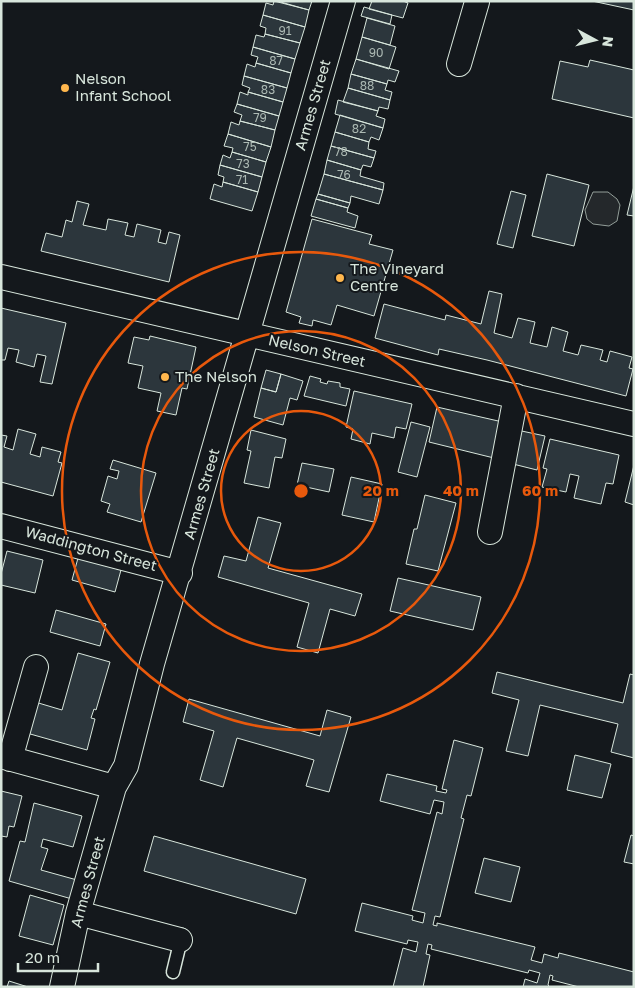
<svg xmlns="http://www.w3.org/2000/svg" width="635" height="988" viewBox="0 0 635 988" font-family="'Golos Text',sans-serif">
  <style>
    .parking { fill: #24282b; stroke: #939e99 }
    .building { fill: #2c363c; stroke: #d8e6dc }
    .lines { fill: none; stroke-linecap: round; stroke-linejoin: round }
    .service-casing { stroke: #d8e6dc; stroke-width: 15 }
    .minor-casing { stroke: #d8e6dc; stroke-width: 26 }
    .service { stroke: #14181c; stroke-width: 12 }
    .minor { stroke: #14181c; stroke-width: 24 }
    .ring { fill: none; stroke: #e8590c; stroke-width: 2.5 }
    .poi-dot { fill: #ffb74d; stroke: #14181c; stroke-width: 2 }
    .labels { text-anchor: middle; stroke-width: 4; stroke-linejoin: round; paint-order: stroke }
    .number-label { font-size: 12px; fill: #adbab4 }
    .poi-label { font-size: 15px; fill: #d8e6dc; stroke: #14181c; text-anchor: start }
    .street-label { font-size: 15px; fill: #d8e6dc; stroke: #14181c }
    .centre { fill: #e8590c; stroke: #14181c; stroke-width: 2.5 }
    .ring-label { font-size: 15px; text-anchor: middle; font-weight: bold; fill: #e8590c; stroke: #14181c; stroke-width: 4; stroke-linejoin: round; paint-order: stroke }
  </style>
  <rect width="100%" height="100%" fill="#14181c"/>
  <path class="parking" d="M593 192H608L617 199 620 205 617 221 609 226 593 224 587 219 585 210Z"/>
  <path class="building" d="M274 1 309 10 305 27 263 15 266 3 273 5Z
    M277 1H312L309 10Z
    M372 1H403L408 3 403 18 369 9Z
    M592 1H634V10Z
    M364 7 392 15 390 24 361 16Z
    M263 15 305 27 300 43 265 34 266 28 260 26Z
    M367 18 395 26 390 45 362 37Z
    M265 34 300 43 295 59 253 47 256 35 264 37Z
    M362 37 396 47 389 69 356 59Z
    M253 47 295 59 291 73 256 63 258 57 251 55Z
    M356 59 399 71 395 82 388 80 387 84 351 74Z
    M590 60 634 70V118L552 99 560 61 588 67Z
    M256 63 291 73 287 88 244 76 247 64 255 67Z
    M351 74 387 84 385 90 392 92 390 100 348 88Z
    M244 76 287 88 283 102 248 92 250 88 242 85Z
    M348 88 390 100 388 109 379 107 378 111 343 102Z
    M240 92 248 95V92L283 102 279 116 237 104Z
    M338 100 378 111 376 116 385 119 383 128 335 114Z
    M237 104 279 116 275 130 240 121 242 115 234 112Z
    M340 115 383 128 379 140 371 137 369 142 335 132Z
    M240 121 275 130 271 147 228 134 231 122 239 125Z
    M335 132 369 142 368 149 376 151 374 158 331 146Z
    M228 134 271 147 266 162 232 152 233 148 224 146Z
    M331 146 374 158 371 167 363 165 361 170 327 160Z
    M232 152 266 162 262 177 220 165 223 155 230 158Z
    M327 160 361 170 360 176 384 183 383 190 324 174Z
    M220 165 262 177 258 192 223 182 224 177 218 175Z
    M324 174 383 190 379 204 351 196 350 203 318 194Z
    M547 174 589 185 574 246 532 236Z
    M223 182 258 192 252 211 210 199 214 184 222 187Z
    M634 186V216L627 215Z
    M511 191 526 195 513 248 497 244Z
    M318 194 350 203 348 208 316 199Z
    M316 199 348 208 347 212 358 216 355 228 311 216Z
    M77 201 89 204 83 225 106 230 108 219 128 223 125 235 134 237 137 224 161 230 158 242 166 244 169 232 180 235 169 282 41 251 46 233 62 237 66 220 72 222Z
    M312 219 372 235 369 244 393 250 374 316 337 305 331 325 313 320 312 326 299 323 301 317 286 312Z
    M489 291 502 294 494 333 512 338 518 318 535 322 530 343 547 347 552 327 568 332 563 351 578 355 581 345 603 350 600 360 607 362 610 351 632 357 629 368 633 369 626 396 487 360 439 349 438 355 375 338 384 304 445 320 446 315 481 324Z
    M1 308 66 323 52 384 40 382 46 356 37 354 34 367 16 362 19 350 8 348 5 360H1Z
    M150 336 196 347 187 389 182 388 176 415 157 411 161 393 138 388 143 366 128 363 134 337 149 340Z
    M266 370 281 374 276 392 261 388Z
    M281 374 303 381 297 400 290 398 283 425 254 417 261 388 276 392Z
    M310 376 321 379 320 382 327 384 328 381 340 383V387L350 389 346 406 304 396Z
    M354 391 412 404 406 429 396 427 394 438 372 433 370 444 351 439 353 429 346 427Z
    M437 407 507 423 498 459 429 442Z
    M411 422 430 427 417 477 398 472Z
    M18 429 36 434 30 454 40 457 42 447 61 452 58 462 62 463 53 496 1 482V435L7 436 4 447 13 450Z
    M251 430 286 439 282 458 275 457 269 488 244 483 251 451 247 450Z
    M517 430 545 436 537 470 509 463Z
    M550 439 619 455 613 484 606 483 601 504 574 498 579 476 570 474 566 492 542 487 547 469 543 468Z
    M113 460 156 473 141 522 107 512 110 504 101 501 108 476 117 479 119 471 110 469Z
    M302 463 334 469 329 492 297 485Z
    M634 465V505L625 502Z
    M351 477 382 484 374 522 342 515Z
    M425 495 456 503 438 571 406 564 414 529H417Z
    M258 517 281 523 268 568 362 594 355 616 330 609 318 653 297 647 309 603 218 577 224 556 246 561Z
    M7 551 43 560 35 593 1 585V574Z
    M78 558 121 570 115 592 72 580Z
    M398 578 481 597 473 630 390 611Z
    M56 610 106 624 100 646 50 632Z
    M78 653 110 662 96 710 94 709 91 718 95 719 87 750 16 730 25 699 62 710Z
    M497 672 623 703 630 674 634 675V758L611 752 618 724 540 705 528 756 506 751 519 700 492 693Z
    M189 699 320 736 327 710 351 717 329 792 306 786 314 760 237 738 223 787 200 780 214 731 183 722Z
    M454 740 483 748 471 796 467 795 461 818 464 819 440 917 435 916 433 925 437 926V923L535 947 531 960 542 963 544 954 558 958 559 953 634 972V987H579L552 980 553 976 550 975 548 985 550 987H523L525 979 537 983 540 973 529 970 528 973 431 949 432 945 428 944 426 954 430 955 423 987H393L403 948 416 952 418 942 408 940 407 944 355 931 362 903 413 916 412 920 423 923 425 913 412 910 437 812 442 814 444 802 434 800 430 814 380 801 387 774 437 786 436 791 446 793 447 790 442 789Z
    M575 755 611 764 602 798 567 790Z
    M1 791 22 796 14 827 9 826 7 837 1 836Z
    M34 803 82 816 73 847 43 839 41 847 48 849 41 870 77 880 72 899 9 881 20 841 25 842Z
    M631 835 634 836V864L624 862Z
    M154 836 306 879 296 914 144 871Z
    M484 858 520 867 511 902 475 893Z
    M30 895 64 905 53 945 19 936Z
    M9 981 28 987H7Z"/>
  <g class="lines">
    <g class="service-casing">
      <path id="service" d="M173 972 182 935"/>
    </g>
    <g class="minor-casing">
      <path id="minor" d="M459 64 477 2
        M1 277 634 424
        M1 526 180 573
        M490 532 516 396
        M1 756 114 787
        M10 759 36 667
        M78 913 180 940
        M62 987 78 913 114 787 126 766 152 664 343 1"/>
    </g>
    <use href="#service" class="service"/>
    <use href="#minor" class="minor"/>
  </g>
  <g class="ring">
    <circle cx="301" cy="491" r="80"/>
    <circle cx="301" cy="491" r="160"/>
    <circle cx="301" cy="491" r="239"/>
  </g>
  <g class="poi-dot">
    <circle cx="65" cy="88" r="5"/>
    <circle cx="340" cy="278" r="5"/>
    <circle cx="165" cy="377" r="5"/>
  </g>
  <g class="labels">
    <g class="number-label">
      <text x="285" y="35">91</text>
      <text x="376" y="57">90</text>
      <text x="276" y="65">87</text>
      <text x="367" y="90">88</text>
      <text x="268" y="94">83</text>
      <text x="260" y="122">79</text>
      <text x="359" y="133">82</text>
      <text x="250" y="151">75</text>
      <text x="341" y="156">78</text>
      <text x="243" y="168">73</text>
      <text x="344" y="179">76</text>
      <text x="242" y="184">71</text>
    </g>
    <g class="poi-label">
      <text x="75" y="84">Nelson<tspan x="75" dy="17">Infant School</tspan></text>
      <text x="350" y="274">The Vineyard<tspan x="350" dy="17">Centre</tspan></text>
      <text x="175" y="382">The Nelson</text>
    </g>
    <g class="street-label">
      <text transform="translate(313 105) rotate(-74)" y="5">Armes Street</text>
      <text transform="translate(317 351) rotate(13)" y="5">Nelson Street</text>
      <text transform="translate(202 494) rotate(-74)" y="5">Armes Street</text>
      <text transform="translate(91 549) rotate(15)" y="5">Waddington Street</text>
      <text transform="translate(88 882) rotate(-75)" y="5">Armes Street</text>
    </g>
  </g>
  <circle cx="301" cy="491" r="8" class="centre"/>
  <g class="ring-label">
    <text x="381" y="496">20 m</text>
    <text x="461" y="496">40 m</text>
    <text x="540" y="496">60 m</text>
  </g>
  <rect width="635" height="988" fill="none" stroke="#d8e6dc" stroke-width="5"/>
  <g transform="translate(595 40) rotate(97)" stroke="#14181c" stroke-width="4" paint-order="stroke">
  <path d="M0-4L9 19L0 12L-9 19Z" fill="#d8e6dc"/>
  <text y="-8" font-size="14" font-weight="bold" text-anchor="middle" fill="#d8e6dc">N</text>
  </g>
  <path d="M18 963v8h80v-8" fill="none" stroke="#d8e6dc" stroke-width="2.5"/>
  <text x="25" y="963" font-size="15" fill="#d8e6dc" stroke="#14181c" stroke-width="4" paint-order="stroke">20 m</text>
</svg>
